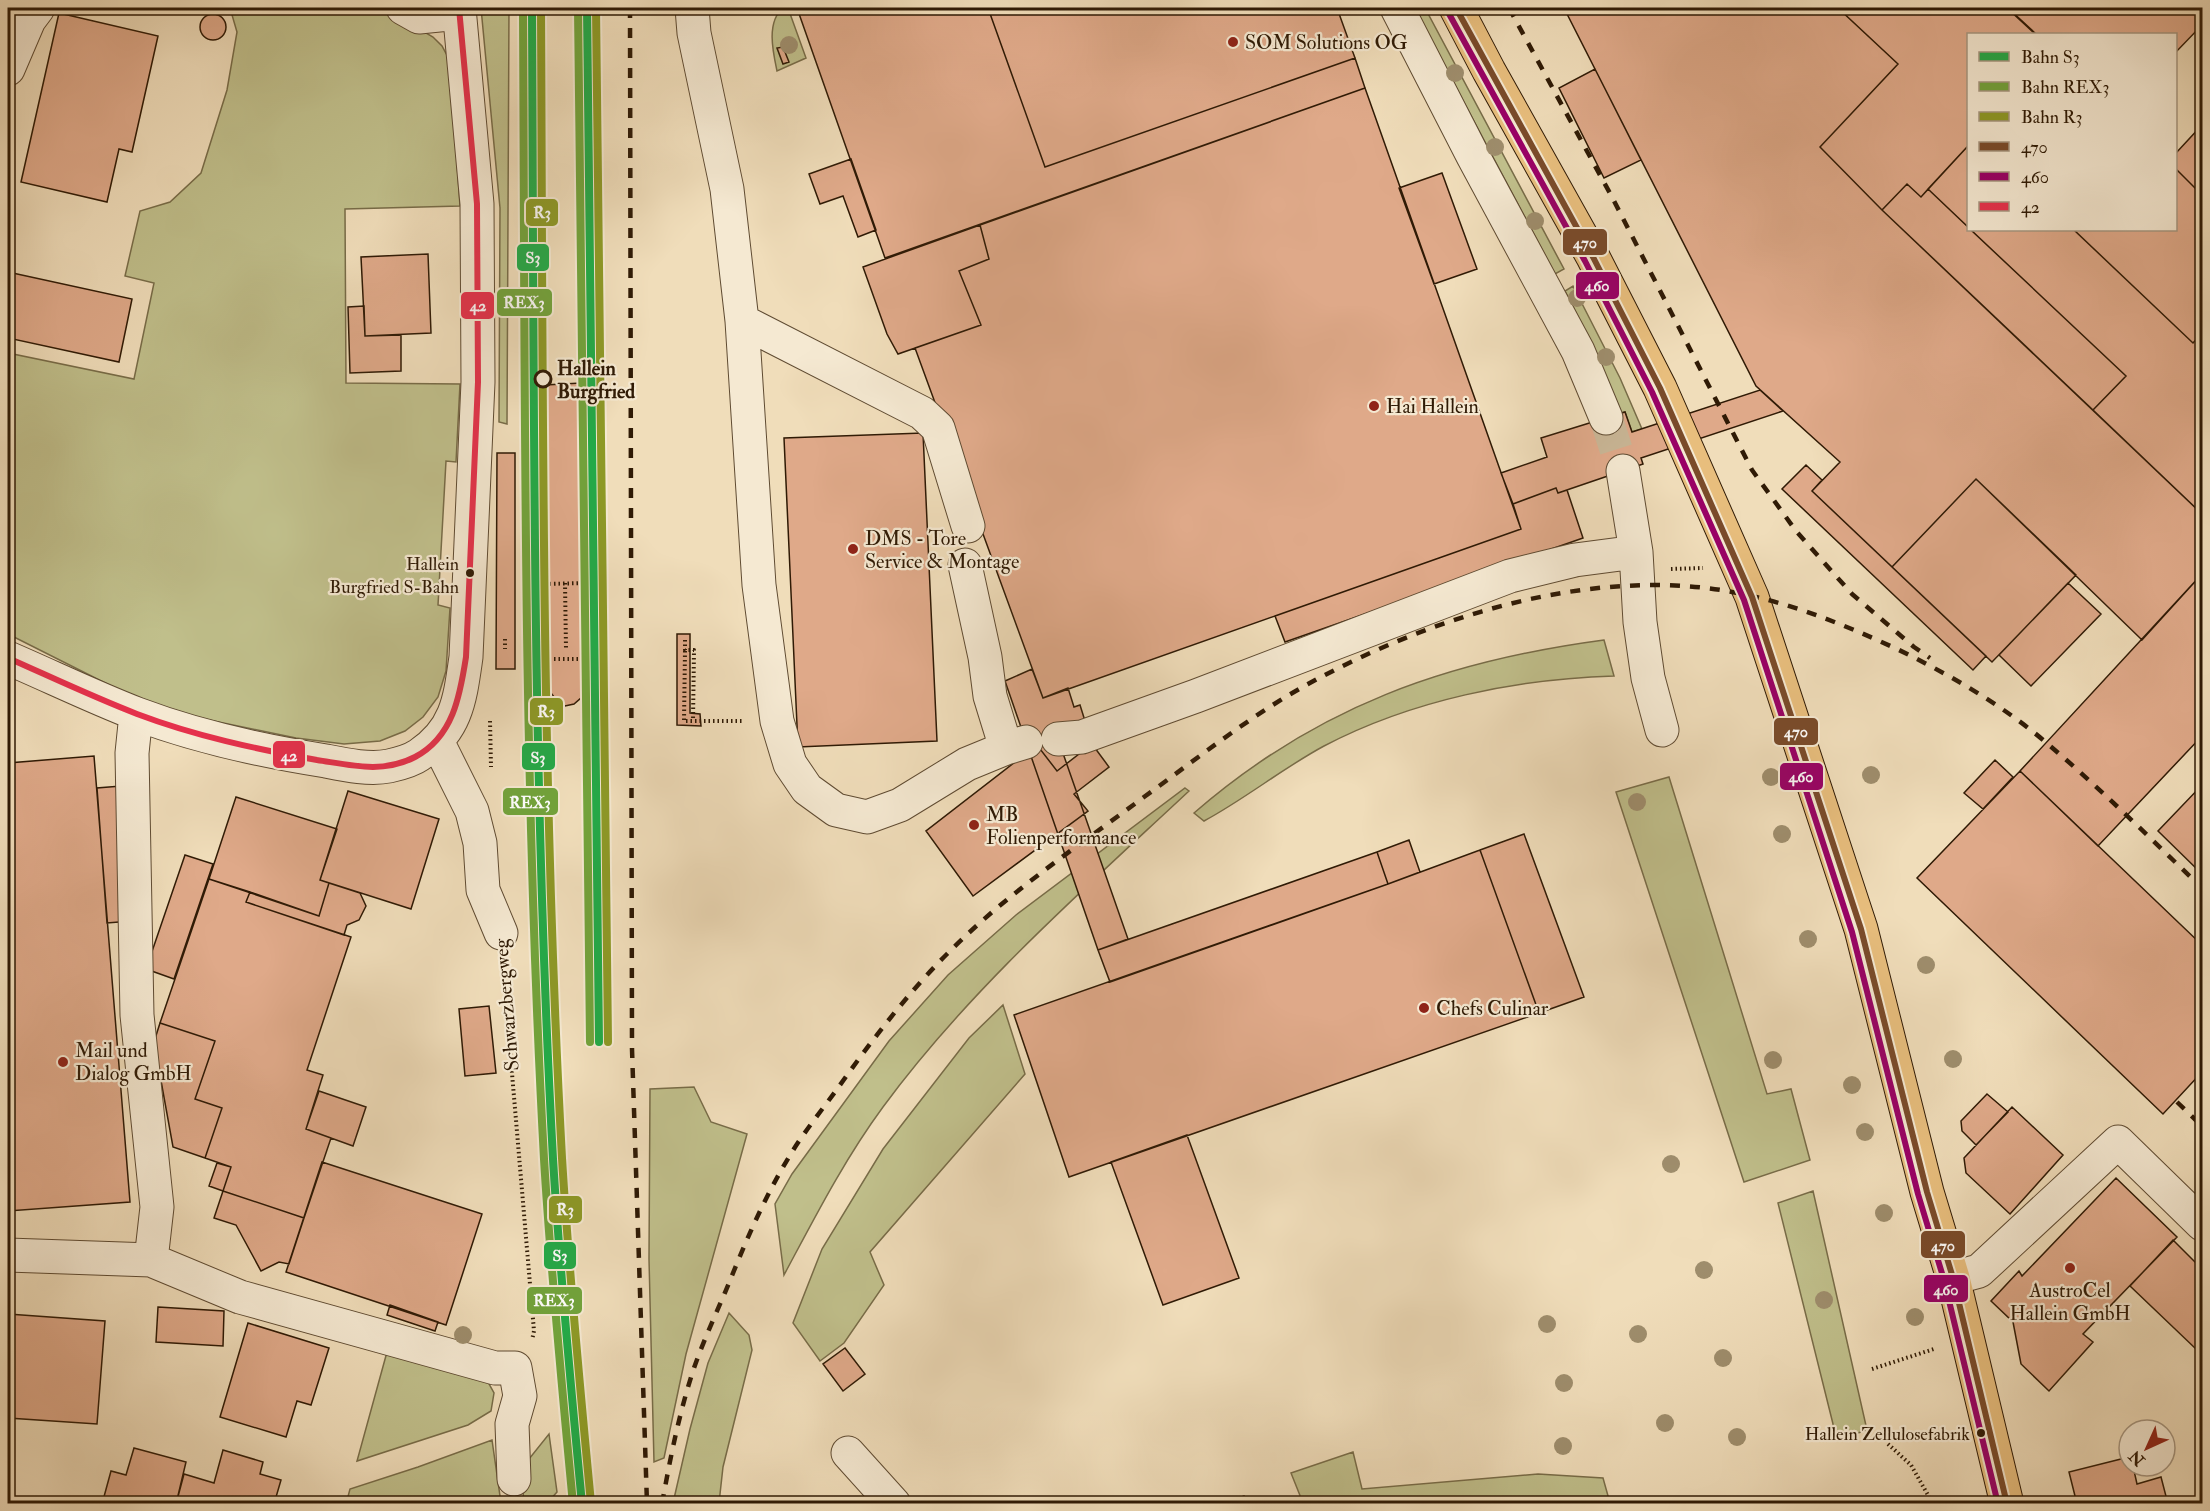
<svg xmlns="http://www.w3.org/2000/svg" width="2210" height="1511" viewBox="0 0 2210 1511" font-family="'IM FELL Double Pica',serif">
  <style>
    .green { fill: #c0bf8b; stroke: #786c48; stroke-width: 1.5 }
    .building { fill: #dfa989; stroke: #2f1a05; stroke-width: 1.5 }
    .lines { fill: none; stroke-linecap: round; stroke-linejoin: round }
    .minor-tunnel { stroke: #c9b696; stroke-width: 33; stroke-dasharray: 33 16; stroke-linecap: butt }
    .minor-casing { stroke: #5f4b32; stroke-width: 35 }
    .major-casing { stroke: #2f1a05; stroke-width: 35 }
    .path { stroke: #2f1a05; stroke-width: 4; stroke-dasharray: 1.5 3; stroke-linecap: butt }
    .minor { stroke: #f5e9d2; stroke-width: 33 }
    .major { stroke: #e8be7d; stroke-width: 33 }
    .rail { stroke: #2f1a05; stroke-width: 4.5; stroke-dasharray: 10 10; stroke-linecap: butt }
    .bus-1-casing { stroke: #f5e9d2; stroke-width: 10 }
    .bus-2-casing { stroke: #f5e9d2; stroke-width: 10 }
    .bus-3-casing { stroke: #f5e9d2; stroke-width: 10 }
    .bus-1 { stroke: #7a4b2a; stroke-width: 6 }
    .bus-2 { stroke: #906; stroke-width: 6 }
    .bus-3 { stroke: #e5314c; stroke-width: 6 }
    .rail-1-casing { stroke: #f5e9d2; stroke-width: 12 }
    .rail-2-casing { stroke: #f5e9d2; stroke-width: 12 }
    .rail-3-casing { stroke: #f5e9d2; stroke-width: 12 }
    .rail-1 { stroke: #23aa48; stroke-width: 8 }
    .rail-2 { stroke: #72a33b; stroke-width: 8 }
    .rail-3 { stroke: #8d9926; stroke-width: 8 }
    .tree { fill: #9e8d6c }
    .poi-dot { fill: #8f2418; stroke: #f5e9d2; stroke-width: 2 }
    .stop-dot { fill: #f5e9d2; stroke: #2f1a05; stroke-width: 3 }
    .bus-dot { fill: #2f1a05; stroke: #f5e9d2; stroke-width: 2 }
    .labels { text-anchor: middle; stroke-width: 4.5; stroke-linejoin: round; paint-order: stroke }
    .bus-label { font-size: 18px; fill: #2f1a05; stroke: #f5e9d2; text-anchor: end }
    .poi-label { font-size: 20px; fill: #2f1a05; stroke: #f5e9d2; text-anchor: start }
    .stop-label { font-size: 20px; font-weight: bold; fill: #2f1a05; stroke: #f5e9d2; text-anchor: start }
    .street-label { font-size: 20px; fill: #2f1a05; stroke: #f5e9d2 }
    .line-badge { stroke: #f5e9d2; stroke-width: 2 }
    .badge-label { font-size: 16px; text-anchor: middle; font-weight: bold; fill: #fff }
  </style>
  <rect width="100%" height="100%" fill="#f0ddba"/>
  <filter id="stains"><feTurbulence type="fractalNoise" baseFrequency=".00333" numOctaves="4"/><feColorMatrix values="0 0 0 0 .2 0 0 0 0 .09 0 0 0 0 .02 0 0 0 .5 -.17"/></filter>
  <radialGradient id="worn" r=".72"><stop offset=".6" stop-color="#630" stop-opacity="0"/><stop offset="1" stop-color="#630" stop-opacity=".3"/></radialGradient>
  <path class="green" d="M230 8H384L433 37 442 46 450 61 460 206 345 209 346 383 460 384 456 462 446 461 438 605 450 608 446 671 438 697 423 717 405 731 380 741 344 744 296 738 180 714 131 696 8 634V353L134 379 154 283 125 276 140 211 170 202 201 173 227 90 237 32Z
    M481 8H509L507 424 499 422 500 208Z
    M783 8H788L806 58 777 71C773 52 766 22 783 8Z
    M1414 8H1425L1564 269 1555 274Z
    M1573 286 1620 378 1642 429 1632 432 1625 412 1617 414C1604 371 1586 331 1565 291Z
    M1604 640 1614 676C1516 679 1412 700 1324 746 1283 768 1245 799 1204 821L1194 813C1316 707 1446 661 1604 640Z
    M1669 777 1767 1094 1791 1089 1810 1160 1744 1182 1616 792Z
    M1185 788 1189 791C1083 890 969 990 883 1107 844 1160 815 1217 784 1275L775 1204 792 1174 889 1041 948 975 1016 915Z
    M1003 1005 1025 1074 870 1252 884 1285 844 1343 820 1361 793 1323 822 1249 883 1149 969 1038Z
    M694 1087 711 1122 747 1134 686 1354 664 1458 654 1462 649 1259 650 1089Z
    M1813 1191 1867 1430 1837 1440 1778 1203Z
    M729 1313 749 1335 752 1350 723 1467 719 1503H673L690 1429 708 1363Z
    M387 1352 484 1375 494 1393 491 1411 468 1425 357 1461Z
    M549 1434 557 1492 549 1501V1503H524L521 1469Z
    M492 1440 501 1503 346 1504 350 1489 418 1467Z
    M1353 1452 1362 1489 1538 1474 1603 1478 1610 1503H1303L1291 1473Z"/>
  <path class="building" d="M797 8H988L1045 167 1355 58 1365 88 885 258Z
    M988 8H1337L1355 58 1045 167Z
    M1564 8H1838L1898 64 1820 147 1882 210 2202 514V574L2142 640 1976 479 1892 567 1812 491 1840 462 1756 386Z
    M1838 8H2007L2035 34H1968V146L1921 197 1907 184 1882 210 1820 147 1898 64Z
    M2008 8H2202V25L2176 52V34H2036Z
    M59 13 158 36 132 152 119 149 107 202 21 182Z
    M200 27a13 13 0 1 1 26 0a13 13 0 1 1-26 0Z
    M783 47 789 62 783 64 777 48Z
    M1595 69 1641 160 1604 178 1559 88Z
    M1365 88 1521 529 1043 698 915 348 981 325 959 271 989 259 980 225Z
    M2202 125V195L2176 169V153Z
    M1968 146V227L1928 189Z
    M851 159 876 230 858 237 843 196 820 204 809 174Z
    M2176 169 2202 195V333L2193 343 2074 230H2176Z
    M1442 173 1477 269 1434 284 1399 188Z
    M1907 184 1921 197 1928 189 1968 227V230H1971L2126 376 2093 410 1882 210Z
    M980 225 989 259 959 271 981 325 898 354 887 334 863 267Z
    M1971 230H2074L2193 343 2202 333V514L2093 410 2126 376Z
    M428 254 431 333 365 336 361 257Z
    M8 272 132 299 119 362 8 338Z
    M364 306 365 336 401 335V371L350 373 348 307Z
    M581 383 584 688 582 697 574 704 565 706 557 701 551 693 547 683 545 385Z
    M1760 390 1783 411 1641 458 1643 464 1558 493 1556 488 1513 504 1501 473 1547 457 1541 438 1625 412 1632 432Z
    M923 433 937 741 798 747 784 438Z
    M497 453H515V669H496Z
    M1806 465 1822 480 1812 491 1986 656 1973 670 1782 489Z
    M1976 479 2076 575 1992 662 1892 567Z
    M1556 488 1558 493 1567 490 1583 538 1285 642 1275 616 1521 529 1513 504Z
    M2202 574V736L2098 846 2020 771Z
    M2068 583 2101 614 2031 686 1999 655Z
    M677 634H690V713L700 714 701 726 677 725Z
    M1032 669 1043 698 1068 688 1074 707 1080 705 1085 721 1058 739 1128 939 1098 950 1005 681Z
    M1092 744 1109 767 1074 794 1088 811 973 896 926 831 1037 745 1057 771Z
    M94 756 130 1202 8 1211V763Z
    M1995 760 2013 777 1983 809 1964 793Z
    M2020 771 2202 945V1072L2163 1114 1917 878Z
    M2202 785V874L2158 831Z
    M121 786 131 921 107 923 97 788Z
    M348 791 439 819 411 909 320 880Z
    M236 797 337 829 320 880 329 883 319 916 209 879Z
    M1524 834 1584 997 1539 1013 1480 850Z
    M1409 840 1420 872 1388 884 1377 852Z
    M1480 850 1539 1013 1069 1177 1014 1015 1388 884Z
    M1377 852 1388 884 1110 982 1098 950Z
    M185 855 213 864 174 979 146 969Z
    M209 879 250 892 246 902 351 937 307 1070 323 1075 306 1129 331 1138 304 1218 223 1191 231 1167 205 1158 222 1108 195 1099 215 1041 160 1023Z
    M329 883 360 893 366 906 359 920 347 925 344 935 246 902 250 892 319 916Z
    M489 1006 496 1073 465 1076 459 1009Z
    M160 1023 215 1041 195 1099 222 1108 205 1158 173 1147 154 1042Z
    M319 1091 366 1107 353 1146 306 1129Z
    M1987 1094 2008 1112 1976 1145 1962 1131 1961 1121Z
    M2012 1107 2063 1155 2010 1214 1966 1173 1964 1158Z
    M1187 1135 1239 1278 1163 1305 1111 1162Z
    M322 1162 482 1214 446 1325 286 1272Z
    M217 1163 231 1167 223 1191 209 1186Z
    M2116 1178 2177 1237 2083 1334 2093 1342 2049 1391 2021 1364 2013 1322 1991 1301 2019 1271 2022 1276Z
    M223 1191 304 1218 289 1264 279 1262 261 1271 236 1225 214 1218Z
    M2173 1240 2202 1269V1344L2197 1350 2130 1286Z
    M390 1305 438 1322 435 1331 387 1315Z
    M158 1307 224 1311 223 1346 156 1342Z
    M8 1314 105 1321 97 1424 8 1418Z
    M248 1323 329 1348 311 1405 297 1401 286 1437 220 1417Z
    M845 1348 865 1374 843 1391 823 1364Z
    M134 1448 186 1462 176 1504H102L111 1471 126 1475Z
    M223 1450 263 1462 260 1474 281 1480 274 1504H176L184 1474 214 1483Z
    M2129 1457V1466H2133L2137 1484 2161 1477 2168 1504H2077L2069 1472Z
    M1244 1496 1247 1504H1224Z"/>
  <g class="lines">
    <path class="minor-tunnel" d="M1606 418 1623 471"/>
    <g class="minor-casing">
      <path id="minor" d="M403 8 419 17 459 13
        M692 8 694 33 727 189 742 321 759 585 777 721 790 764 807 789 836 810 867 817 900 805 967 764 1006 748 1026 742
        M1397 8 1473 156 1578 351 1606 418
        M8 69 29 20 38 8
        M742 321 922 413 938 428 968 526
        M1623 471 1636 552 1640 622 1648 678 1662 730
        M965 565 985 657 990 696 1006 748
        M8 658C50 676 93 697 137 714 198 737 262 751 326 761 346 765 370 770 389 766 398 764 412 760 419 755 457 730 460 699 466 657L478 382 477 204 459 8
        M136 714 132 753 137 1015 157 1207 151 1260
        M1058 739 1082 737 1196 696 1510 576 1575 560 1636 552
        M437 741 472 811 480 843 483 890 501 933
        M8 1255 151 1260 240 1297 495 1368H515L520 1396 512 1424 514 1479
        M1953 1278 1979 1271 2118 1142 2202 1224
        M848 1453 894 1504"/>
    </g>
    <g class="major-casing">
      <path id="major" d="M1456 8 1489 71 1593 257 1660 388 1752 597 1861 929 1927 1192 1953 1278 2007 1504"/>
    </g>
    <path class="path" d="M1671 569 1703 568
      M565 583 566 649
      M545 584 585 583
      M505 639V649
      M685 640V650H694L693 721
      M685 651 684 721H742
      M545 659H586
      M490 721 491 767
      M503 968 534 1331 532 1340
      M1872 1369 1934 1349
      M1888 1444 1911 1465 1933 1504"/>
    <use href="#minor" class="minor"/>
    <use href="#major" class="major"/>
    <path class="rail" d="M630 8 632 1049 647 1504
      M1509 8 1612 197 1752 470 1796 531 1852 594 1914 647 1930 658
      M2177 1102 2202 1126
      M662 1504C670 1459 679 1414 693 1371 703 1341 717 1312 729 1283 747 1238 766 1194 792 1152 805 1131 821 1111 835 1092 869 1044 906 995 947 954 1006 894 1077 847 1144 797 1198 758 1250 716 1308 684 1429 618 1582 569 1721 590 1784 600 1841 623 1899 650 1952 676 2004 706 2049 745 2102 790 2152 840 2202 888"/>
    <g class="bus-1-casing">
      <path id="bus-1" d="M1456 8 1593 257 1660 388 1752 597 1861 929 1927 1192 1953 1278 2007 1504"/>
    </g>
    <g class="bus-2-casing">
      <path id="bus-2" d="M1448 12 1585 261 1652 392 1744 600 1852 932 1918 1194 1944 1280 1998 1504"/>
    </g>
    <g class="bus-3-casing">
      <path id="bus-3" d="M8 658C51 677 93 697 137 714 195 736 256 749 317 760 350 765 383 774 415 757 453 737 460 696 466 657L478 382 477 204 459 8"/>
    </g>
    <use href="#bus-1" class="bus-1"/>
    <use href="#bus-2" class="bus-2"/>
    <use href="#bus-3" class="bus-3"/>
    <g class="rail-1-casing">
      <path id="rail-1" d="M532 8C534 392 532 776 553 1159 560 1274 571 1389 582 1504
        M587 8 599 1042"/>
    </g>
    <g class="rail-2-casing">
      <path id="rail-2" d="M523 8C525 392 523 776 544 1159 551 1274 562 1389 573 1504
        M578 8 590 1042"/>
    </g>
    <g class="rail-3-casing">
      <path id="rail-3" d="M541 8C543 391 541 775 562 1158 569 1274 580 1388 591 1503
        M596 8 608 1042"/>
    </g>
    <use href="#rail-1" class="rail-1"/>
    <use href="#rail-2" class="rail-2"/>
    <use href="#rail-3" class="rail-3"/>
  </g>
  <g class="tree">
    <circle cx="789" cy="45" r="9"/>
    <circle cx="1455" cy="73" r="9"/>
    <circle cx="1495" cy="147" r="9"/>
    <circle cx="1535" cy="221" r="9"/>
    <circle cx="1577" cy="298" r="9"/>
    <circle cx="1606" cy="357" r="9"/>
    <circle cx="1871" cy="775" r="9"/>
    <circle cx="1771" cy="777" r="9"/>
    <circle cx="1637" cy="802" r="9"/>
    <circle cx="1782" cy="834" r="9"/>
    <circle cx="1808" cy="939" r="9"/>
    <circle cx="1926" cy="965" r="9"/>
    <circle cx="1953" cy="1059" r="9"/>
    <circle cx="1773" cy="1060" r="9"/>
    <circle cx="1852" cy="1085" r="9"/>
    <circle cx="1865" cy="1132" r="9"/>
    <circle cx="1671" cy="1164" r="9"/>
    <circle cx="1884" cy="1213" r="9"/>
    <circle cx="1704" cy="1270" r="9"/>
    <circle cx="1824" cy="1300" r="9"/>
    <circle cx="1915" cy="1317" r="9"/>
    <circle cx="1547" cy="1324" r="9"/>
    <circle cx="1638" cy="1334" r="9"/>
    <circle cx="463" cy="1335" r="9"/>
    <circle cx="1723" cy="1358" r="9"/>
    <circle cx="1564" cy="1383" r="9"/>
    <circle cx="1665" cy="1423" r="9"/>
    <circle cx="1737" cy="1437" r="9"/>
    <circle cx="1563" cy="1446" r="9"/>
  </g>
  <g class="poi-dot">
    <circle cx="1233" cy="42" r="6"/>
    <circle cx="1374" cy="406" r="6"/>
    <circle cx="853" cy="549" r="6"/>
    <circle cx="974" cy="825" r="6"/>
    <circle cx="1424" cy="1008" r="6"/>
    <circle cx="63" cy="1062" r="6"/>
    <circle cx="2070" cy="1268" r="6"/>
  </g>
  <circle class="stop-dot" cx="543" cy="379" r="8"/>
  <g class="bus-dot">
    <circle cx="470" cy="573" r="5"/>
    <circle cx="1981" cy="1433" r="5"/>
  </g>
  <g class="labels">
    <g class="bus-label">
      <text x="459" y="570">Hallein<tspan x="459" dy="23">Burgfried S-Bahn</tspan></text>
      <text x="1970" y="1440">Hallein Zellulosefabrik</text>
    </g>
    <g class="poi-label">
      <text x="1245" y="49">SOM Solutions OG</text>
      <text x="1386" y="413">Hai Hallein</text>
      <text x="865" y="545">DMS - Tore<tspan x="865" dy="23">Service &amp; Montage</tspan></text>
      <text x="986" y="821">MB<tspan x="986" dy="23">Folienperformance</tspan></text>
      <text x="1436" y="1015">Chefs Culinar</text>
      <text x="75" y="1057">Mail und<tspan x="75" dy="23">Dialog GmbH</tspan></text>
      <text x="2070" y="1297" text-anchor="middle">AustroCel<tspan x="2070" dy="23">Hallein GmbH</tspan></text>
    </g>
    <g class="stop-label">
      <text x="557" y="375">Hallein<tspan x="557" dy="23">Burgfried</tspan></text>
    </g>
    <g class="street-label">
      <text transform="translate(506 1005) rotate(-95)" y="7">Schwarzbergweg</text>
    </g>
  </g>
  <g class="line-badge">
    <rect x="525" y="198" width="34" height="29" rx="6" fill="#8d9926"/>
    <rect x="1562" y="228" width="46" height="28" rx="6" fill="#7a4b2a"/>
    <rect x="516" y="243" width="34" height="29" rx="6" fill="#23aa48"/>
    <rect x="1575" y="271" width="45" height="29" rx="6" fill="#906"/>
    <rect x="496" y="288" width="57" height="29" rx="6" fill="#72a33b"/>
    <rect x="460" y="291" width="35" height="29" rx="6" fill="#e5314c"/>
    <rect x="529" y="697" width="35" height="29" rx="6" fill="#8d9926"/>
    <rect x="1773" y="717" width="46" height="29" rx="6" fill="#7a4b2a"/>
    <rect x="272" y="740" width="34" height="29" rx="6" fill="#e5314c"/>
    <rect x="521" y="742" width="35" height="29" rx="6" fill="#23aa48"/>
    <rect x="1779" y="762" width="45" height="29" rx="6" fill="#906"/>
    <rect x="502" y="787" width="57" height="29" rx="6" fill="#72a33b"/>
    <rect x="548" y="1195" width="35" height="29" rx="6" fill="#8d9926"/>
    <rect x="1920" y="1230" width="46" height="29" rx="6" fill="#7a4b2a"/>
    <rect x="543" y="1241" width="34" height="29" rx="6" fill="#23aa48"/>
    <rect x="1923" y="1274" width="46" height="29" rx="6" fill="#906"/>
    <rect x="526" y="1286" width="57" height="29" rx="6" fill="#72a33b"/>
  </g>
  <g class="badge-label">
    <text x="542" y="218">R3</text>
    <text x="1585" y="248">470</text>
    <text x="533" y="263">S3</text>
    <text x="1597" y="291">460</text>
    <text x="524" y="308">REX3</text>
    <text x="478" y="311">42</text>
    <text x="546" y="717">R3</text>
    <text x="1796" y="737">470</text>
    <text x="289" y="761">42</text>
    <text x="538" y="763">S3</text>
    <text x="1801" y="782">460</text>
    <text x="530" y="808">REX3</text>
    <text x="565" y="1215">R3</text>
    <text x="1943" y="1251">470</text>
    <text x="560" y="1261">S3</text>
    <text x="1946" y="1295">460</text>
    <text x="554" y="1306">REX3</text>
  </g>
  <rect width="2210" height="1511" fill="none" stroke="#f0ddba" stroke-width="30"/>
  <rect x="9" y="9" width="2192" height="1493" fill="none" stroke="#2f1a05" stroke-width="3"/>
  <rect x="15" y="15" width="2180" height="1481" fill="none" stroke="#2f1a05" stroke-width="1.5"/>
  <rect x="1967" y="33" width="210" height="198" fill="#f5e9d2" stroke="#a69680" stroke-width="1.5"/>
  <rect x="1979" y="52" width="30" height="9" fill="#23aa48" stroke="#a69680" stroke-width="1.5"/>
  <text x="2021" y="63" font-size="18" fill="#2f1a05">Bahn S3</text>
  <rect x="1979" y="82" width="30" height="9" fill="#72a33b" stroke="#a69680" stroke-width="1.5"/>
  <text x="2021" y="93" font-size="18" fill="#2f1a05">Bahn REX3</text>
  <rect x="1979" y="112" width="30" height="9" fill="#8d9926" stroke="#a69680" stroke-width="1.5"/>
  <text x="2021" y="123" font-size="18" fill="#2f1a05">Bahn R3</text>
  <rect x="1979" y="142" width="30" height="9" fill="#7a4b2a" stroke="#a69680" stroke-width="1.5"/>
  <text x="2021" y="153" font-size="18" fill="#2f1a05">470</text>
  <rect x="1979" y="172" width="30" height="9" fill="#990066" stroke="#a69680" stroke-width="1.5"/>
  <text x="2021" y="183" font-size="18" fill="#2f1a05">460</text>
  <rect x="1979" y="202" width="30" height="9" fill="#e5314c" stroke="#a69680" stroke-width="1.5"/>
  <text x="2021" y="213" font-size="18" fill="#2f1a05">42</text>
  <g transform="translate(2147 1448) rotate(225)"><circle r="28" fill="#f5e9d2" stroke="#a69680" stroke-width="1.5"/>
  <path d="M0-4.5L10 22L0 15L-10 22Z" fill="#8f2418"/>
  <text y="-9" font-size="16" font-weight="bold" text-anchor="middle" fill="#2f1a05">N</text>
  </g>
  <rect width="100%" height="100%" filter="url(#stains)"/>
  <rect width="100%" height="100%" fill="url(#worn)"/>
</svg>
